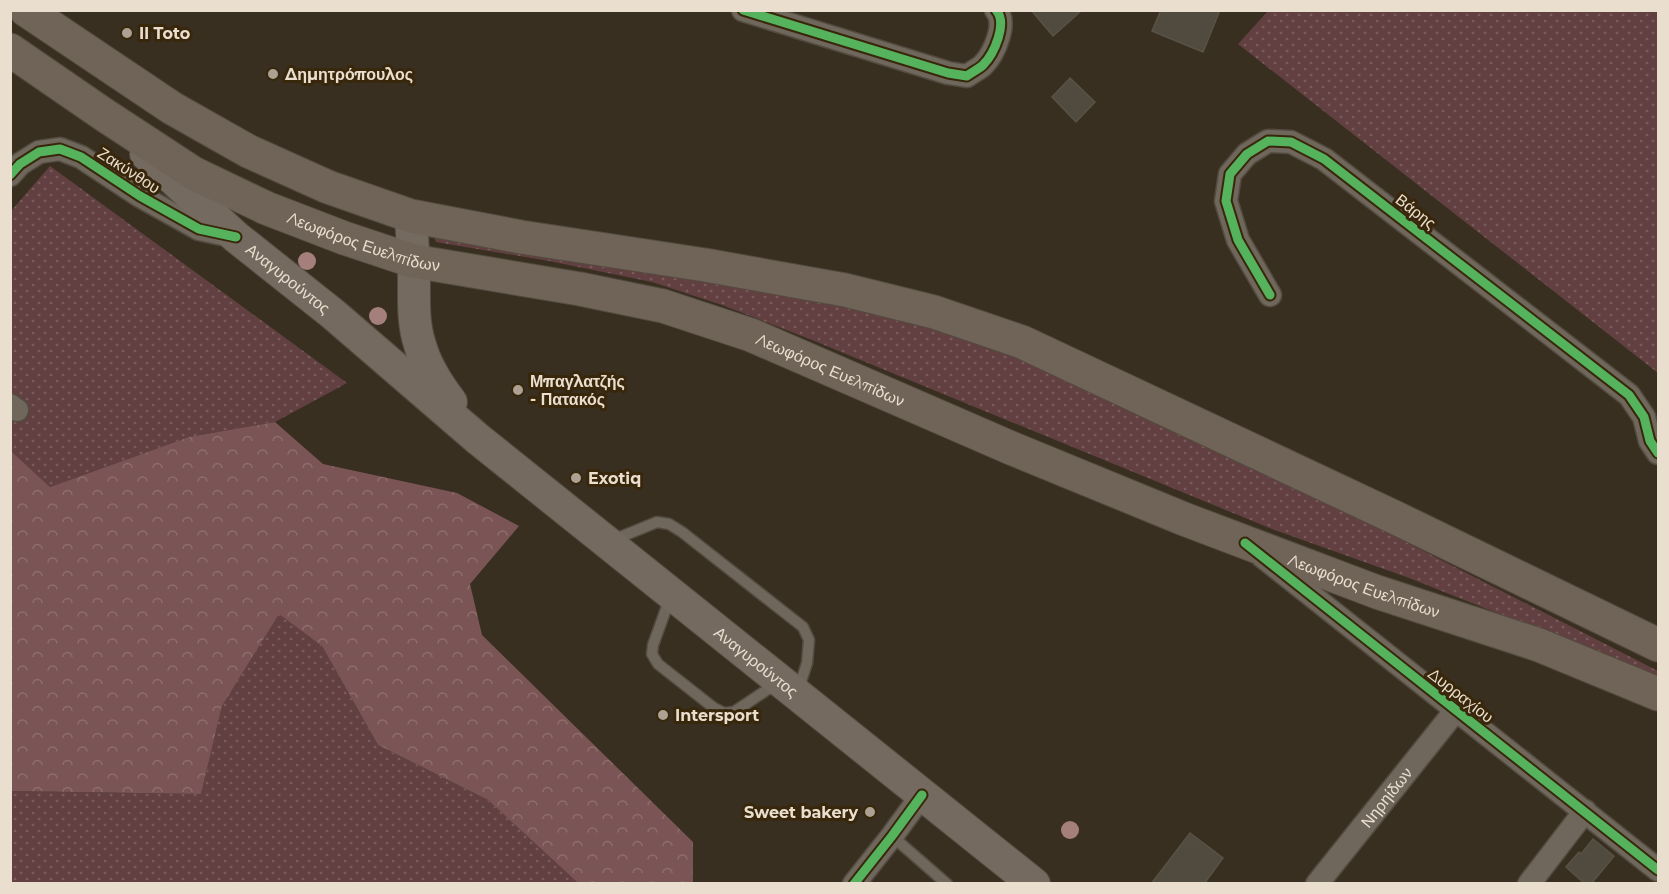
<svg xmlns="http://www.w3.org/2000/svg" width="1669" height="894" viewBox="0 0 1669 894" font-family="Montserrat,sans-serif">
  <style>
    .green { fill: url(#green-dots) }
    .forest { fill: url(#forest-crowns) }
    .building { fill: #504b3e; stroke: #585346; stroke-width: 1.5 }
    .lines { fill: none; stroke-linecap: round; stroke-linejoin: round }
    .lane-casing { stroke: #534b3f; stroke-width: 13 }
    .street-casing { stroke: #534b3f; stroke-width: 25 }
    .secondary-casing { stroke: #534b3f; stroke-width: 34 }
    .primary-casing { stroke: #534b3f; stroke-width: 35 }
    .lane { stroke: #6f675c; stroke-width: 10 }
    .street { stroke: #6f675c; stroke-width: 22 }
    .secondary { stroke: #746a5f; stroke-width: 32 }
    .primary { stroke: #6f6457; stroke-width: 33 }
    .cycleway-casing { stroke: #39270b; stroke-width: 13 }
    .cycleway { stroke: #56b35d; stroke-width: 9 }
    .tree { fill: #a47f7b }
    .poi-dot { fill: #aca192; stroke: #39270b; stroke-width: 2 }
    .labels { text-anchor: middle; stroke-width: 6; stroke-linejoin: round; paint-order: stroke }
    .poi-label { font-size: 16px; font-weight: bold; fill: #eadecf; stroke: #39270b; text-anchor: start }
    .street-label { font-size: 16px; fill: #eadecf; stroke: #39270b }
  </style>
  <defs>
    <pattern id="green-dots" width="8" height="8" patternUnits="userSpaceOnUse" patternTransform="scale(1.5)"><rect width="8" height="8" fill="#624042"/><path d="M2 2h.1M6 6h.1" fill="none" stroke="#795b5c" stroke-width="1.8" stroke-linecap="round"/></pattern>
    <pattern id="forest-crowns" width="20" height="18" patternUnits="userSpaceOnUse" patternTransform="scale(1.5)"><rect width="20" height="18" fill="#7b5556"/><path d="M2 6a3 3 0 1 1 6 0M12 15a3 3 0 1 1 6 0" fill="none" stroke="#8e6d6d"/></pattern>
  </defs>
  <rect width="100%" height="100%" fill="#382f20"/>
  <path class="green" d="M1268 11H1658V373L1238 44Z
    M50 166 347 383 275 422 189 437 50 487 11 451V211Z
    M432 231 730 280 954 328 1168 420 1658 671V677L1409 578 1272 529 812 340 722 305 652 282 549 261 436 242Z
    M279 613 322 646 378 745 488 800 578 883 11 884V791L201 794 222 706Z"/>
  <path class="forest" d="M275 422 323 464 457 493 519 526 470 584 482 635 693 842V883H578L488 800 378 745 322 646 279 614 222 706 201 794 11 791V451L50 487 189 437Z"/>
  <path class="building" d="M1031 10H1082L1053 36Z
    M1161 10H1220L1203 52 1152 31Z
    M1070 78 1095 102 1076 122 1052 97Z
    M1190 833 1223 858 1204 884H1151Z
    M1593 839 1614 856 1591 884H1585L1566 867 1579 852 1581 854Z"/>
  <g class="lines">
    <g class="lane-casing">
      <path id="lane" d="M613 540 657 522 669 524 682 532 803 627 809 640 807 663 798 691
        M670 598 653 645 652 654 658 664 714 708 724 713 734 712 777 683
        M892 836 947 884"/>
    </g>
    <g class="street-casing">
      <g id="street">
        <path d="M743 10 948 73 967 76C972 72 979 69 983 65 994 54 1008 23 996 10"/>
        <path d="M10 175 20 164 39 152 60 149 81 157 140 196 199 229 236 237"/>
        <path d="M1270 295 1238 240 1226 201 1230 174 1247 154 1268 141 1291 142 1324 159 1629 395 1644 417 1650 441 1658 453"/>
        <path d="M10 405 17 410"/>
        <path d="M1263 557 1658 870"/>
        <path d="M854 884 892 836 922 795"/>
        <path id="s1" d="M1317 884 1456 710"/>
        <path d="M1529 884 1585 811"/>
      </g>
    </g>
    <g class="secondary-casing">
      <g id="secondary">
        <path id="s2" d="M146 154 236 237 333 314 478 439 1034 884"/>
        <path d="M411 216C412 237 414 259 414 281 414 303 413 324 420 345 426 367 438 385 451 402"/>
      </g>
    </g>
    <g class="primary-casing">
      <g id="primary">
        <path d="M26 10 172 108 248 151 328 187 411 216 521 237 705 265 845 290 934 312 1022 342 1394 517 1658 645"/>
        <path id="s3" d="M10 50 103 114 193 173 266 208 344 238 413 261 580 289 663 306 751 335 1011 448 1184 519 1377 592 1539 645 1658 694"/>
      </g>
    </g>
    <use href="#lane" class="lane"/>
    <use href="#street" class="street"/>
    <use href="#secondary" class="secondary"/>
    <use href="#primary" class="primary"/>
    <g class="cycleway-casing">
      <path id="cycleway" d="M743 10 948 73 967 76C972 72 979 69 983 65 994 54 1008 23 996 10
        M10 175 20 164 39 152 60 149 81 157 140 196 199 229 236 237
        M1270 295 1238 240 1226 201 1230 174 1247 154 1268 141 1291 142 1324 159 1629 395 1644 417 1650 441 1658 453
        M1245 543 1658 870
        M854 884 892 836 922 795"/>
    </g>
    <use href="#cycleway" class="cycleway"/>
  </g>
  <g class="tree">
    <circle cx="307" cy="261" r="9"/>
    <circle cx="378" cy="316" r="9"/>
    <circle cx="1070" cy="830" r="9"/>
  </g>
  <g class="poi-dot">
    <circle cx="127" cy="33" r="6"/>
    <circle cx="273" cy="74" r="6"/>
    <circle cx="518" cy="390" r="6"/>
    <circle cx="576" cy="478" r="6"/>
    <circle cx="663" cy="715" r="6"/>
    <circle cx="870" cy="812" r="6"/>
  </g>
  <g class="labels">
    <g class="poi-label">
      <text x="139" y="39">Il Toto</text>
      <text x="285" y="80">Δημητρόπουλος</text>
      <text x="530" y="387">Μπαγλατζής<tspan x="530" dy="18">- Πατακός</tspan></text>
      <text x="588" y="484">Exotiq</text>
      <text x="675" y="721">Intersport</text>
      <text x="858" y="818" text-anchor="end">Sweet bakery</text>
    </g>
    <g class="street-label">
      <text transform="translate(129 170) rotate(33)" y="6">Ζακύνθου</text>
      <text transform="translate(1416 211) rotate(38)" y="6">Βάρης</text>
      <text dy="6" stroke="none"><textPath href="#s3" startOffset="405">Λεωφόρος Ευελπίδων</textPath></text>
      <text dy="6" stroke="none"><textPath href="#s2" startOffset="189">Αναγυρούντος</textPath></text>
      <text dy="6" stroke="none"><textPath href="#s3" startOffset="891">Λεωφόρος Ευελπίδων</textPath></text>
      <text dy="6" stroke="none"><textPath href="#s3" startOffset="1467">Λεωφόρος Ευελπίδων</textPath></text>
      <text dy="6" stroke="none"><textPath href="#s2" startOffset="794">Αναγυρούντος</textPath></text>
      <text transform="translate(1461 695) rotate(38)" y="6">Δυρραχίου</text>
      <text dy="6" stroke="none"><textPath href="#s1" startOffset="111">Νηρηίδων</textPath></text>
    </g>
  </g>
  <rect width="1669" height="894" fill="none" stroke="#eadecf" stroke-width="24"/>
</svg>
